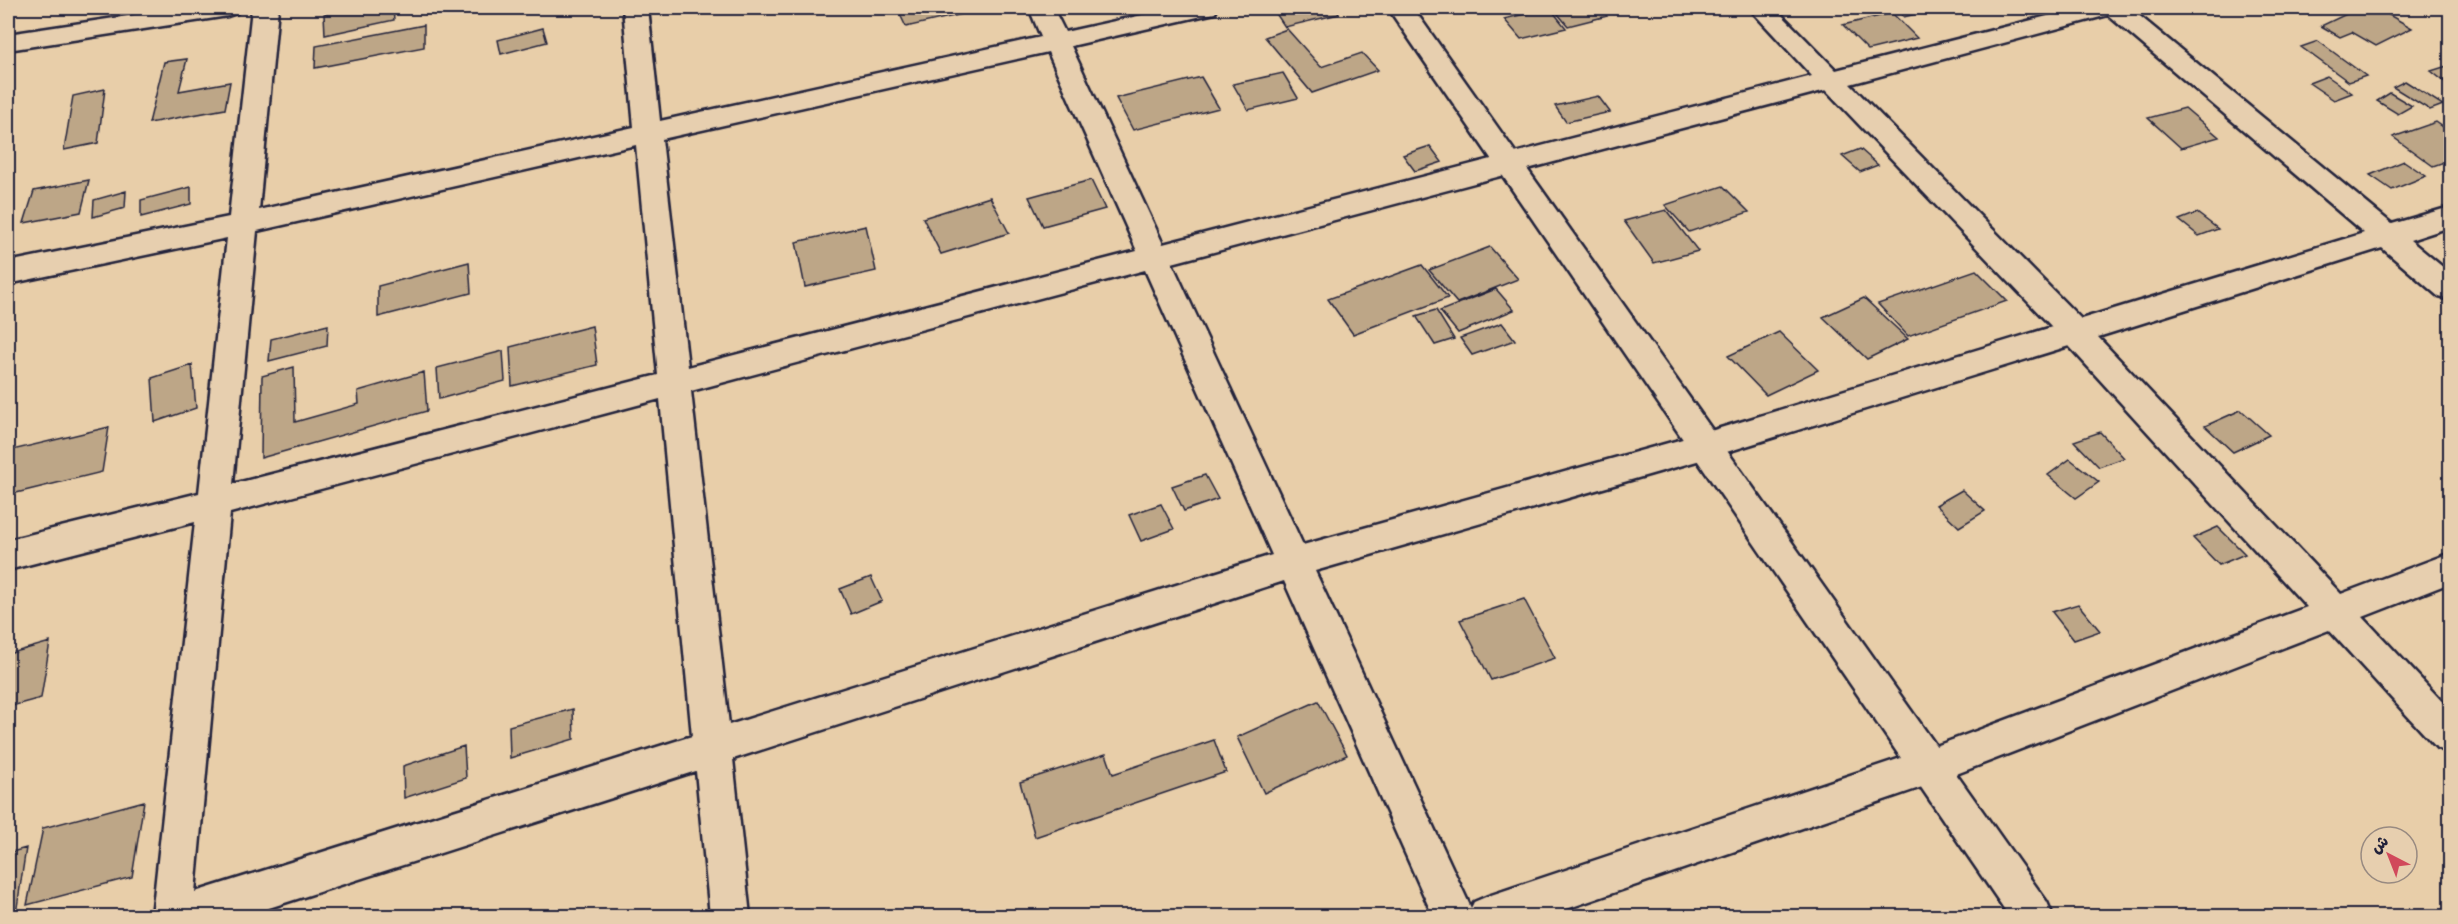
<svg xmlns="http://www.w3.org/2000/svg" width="2458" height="924" viewBox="0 0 2458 924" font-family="Itim,'Playpen Sans Arabic',sans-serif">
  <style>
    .building { fill: #bda687; stroke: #22223b; stroke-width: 1.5 }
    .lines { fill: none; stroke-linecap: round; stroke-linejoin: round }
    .minor-casing { stroke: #22223b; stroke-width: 5 }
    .secondary-casing { stroke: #22223b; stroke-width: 5 }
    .minor { fill: #e7cfaf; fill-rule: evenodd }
    .secondary { fill: #e7cfaf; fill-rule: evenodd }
  </style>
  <rect width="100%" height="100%" fill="#e8cea9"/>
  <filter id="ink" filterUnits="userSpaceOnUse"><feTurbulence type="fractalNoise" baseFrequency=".0167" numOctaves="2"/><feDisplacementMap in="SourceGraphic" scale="12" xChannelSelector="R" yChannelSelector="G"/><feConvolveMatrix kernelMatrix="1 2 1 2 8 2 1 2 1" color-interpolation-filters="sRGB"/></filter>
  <g filter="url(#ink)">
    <path class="building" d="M352 8H393L394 20 325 35 324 14Z
      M897 8H961L963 14 906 27Z
      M1293 8H1335L1339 14 1285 27 1275 12Z
      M1550 8 1566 28 1521 39 1504 19Z
      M1553 8H1600L1607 16 1568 26Z
      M1608 8H1635L1613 14Z
      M1894 8H1935L1936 9 1904 17Z
      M2359 8H2377L2412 28 2376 46 2352 32 2340 37 2321 26Z
      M1892 13 1917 38 1868 50 1843 25Z
      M424 25V47L315 68 316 46Z
      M543 28 547 42 501 54 498 40Z
      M1287 29 1321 67 1362 53 1378 70 1312 93 1265 37Z
      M2318 41 2366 76 2349 82 2301 47Z
      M187 59 179 91 230 82 225 109 149 123 164 62Z
      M2450 65V86L2431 71Z
      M1283 73 1298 98 1248 110 1233 84Z
      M2327 76 2352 93 2334 100 2309 83Z
      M1201 77 1219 108 1133 130 1116 98Z
      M2405 81 2443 105 2430 110 2393 87Z
      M105 89 98 143 64 150 73 96Z
      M2390 93 2412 106 2398 114 2377 101Z
      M1598 96 1610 112 1566 122 1555 106Z
      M2185 108 2219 137 2181 148 2148 118Z
      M2436 122 2450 132V160L2433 166 2393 137Z
      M1430 146 1442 162 1415 171 1403 155Z
      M1860 149 1878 165 1860 172 1842 156Z
      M2404 161 2426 176 2392 190 2370 175Z
      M89 180 81 212 24 223 34 191Z
      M1091 180 1105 209 1043 226 1029 197Z
      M1723 186 1749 212 1689 232 1665 205Z
      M191 187V204L141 217V200Z
      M126 191 125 208 93 217 94 200Z
      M990 197 1009 233 941 254 923 218Z
      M14 207 8 239V209Z
      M1666 210 1698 251 1654 263 1624 221Z
      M2197 213 2218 229 2199 236 2179 220Z
      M866 226 876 271 805 287 796 242Z
      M1490 247 1518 279 1457 303 1429 270Z
      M469 262 471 293 378 317V286Z
      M1422 265 1448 298 1353 334 1328 299Z
      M1976 270 2007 301 1908 336 1878 304Z
      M1496 289 1514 310 1458 333 1440 311Z
      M1864 298 1908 339 1867 359 1823 317Z
      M1436 310 1454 339 1435 345 1416 316Z
      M1502 323 1515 340 1472 355 1460 338Z
      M328 325 327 346 269 361 271 339Z
      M592 326 597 365 512 386 510 347Z
      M1779 332 1818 370 1766 395 1728 356Z
      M503 351 505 381 439 399 437 368Z
      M192 365 196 408 155 422 152 378Z
      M294 367 295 422 359 404 358 391 424 372 427 411 261 458 262 376Z
      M2241 410 2269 435 2233 452 2205 426Z
      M109 427 102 472 8 495V451Z
      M2100 432 2124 458 2099 467 2074 441Z
      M2070 459 2099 482 2076 498 2048 475Z
      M1205 475 1218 499 1184 511 1172 486Z
      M1962 490 1985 511 1959 527 1936 505Z
      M1161 504 1174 529 1141 541 1129 515Z
      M2218 527 2245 554 2219 565 2193 538Z
      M871 577 882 601 851 614 840 589Z
      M1524 599 1555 658 1491 680 1460 620Z
      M2078 604 2100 631 2074 640 2052 612Z
      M50 642 41 698 8 707V654Z
      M1318 701 1347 755 1264 793 1237 737Z
      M573 709 574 739 510 758 509 726Z
      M1214 740 1226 772 1035 837 1020 782 1106 754 1113 774Z
      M464 746 466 778 404 798 403 766Z
      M144 801 132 877 27 905 43 828Z
      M26 848 16 914 8 916V853Z"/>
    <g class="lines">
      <g class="minor-casing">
        <path id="minor" d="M181 8H241L237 13 228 16 8 50V34Z
          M252 8H278L259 210 634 127 623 8H648L660 121 1041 37 1029 8H1053L1065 32 1174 8H1218L1215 13 1071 46 1163 244 1812 76 1749 8H1775L1836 70 2079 8H2130L2392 224 2450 207V227L2410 240 2450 273V300L2439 297 2382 248 2098 337 2341 594 2450 553V583L2363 617 2450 710V753L2437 748 2329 630 1928 785 1546 916H1433L1284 581 733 759 750 916H710L696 771 244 916H152L195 522 8 570V540L199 493 227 238 8 284V262L229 217ZM2108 15 2364 233 2081 319 1850 84ZM1048 52 1137 251 688 367 662 139ZM1826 90 2052 327 1704 433 1303 545 1172 263ZM636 145 658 375 233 484 257 231ZM1145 270 1272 555 729 725 691 391ZM2069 346 2307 607 1928 749 1488 896 1474 902 1471 908 1315 571 1704 459ZM660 399 692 736 195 892 230 513Z"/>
      </g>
      <g class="secondary-casing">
        <path id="secondary" d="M1388 8H1413L2047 902 2053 916H2009Z"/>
      </g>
      <use href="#minor" class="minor"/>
      <use href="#secondary" class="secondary"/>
    </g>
  </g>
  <rect width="2458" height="924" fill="none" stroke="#e7cfaf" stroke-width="30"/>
  <rect x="15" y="15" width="2428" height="894" fill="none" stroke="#22223b" stroke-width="2" filter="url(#ink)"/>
  <g transform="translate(2389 855) rotate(318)"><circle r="28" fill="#e7cfaf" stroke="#988a81" stroke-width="1.5"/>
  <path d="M0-4.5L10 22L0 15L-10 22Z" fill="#d1495b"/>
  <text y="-9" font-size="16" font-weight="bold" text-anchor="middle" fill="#22223b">ش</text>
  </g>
</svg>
